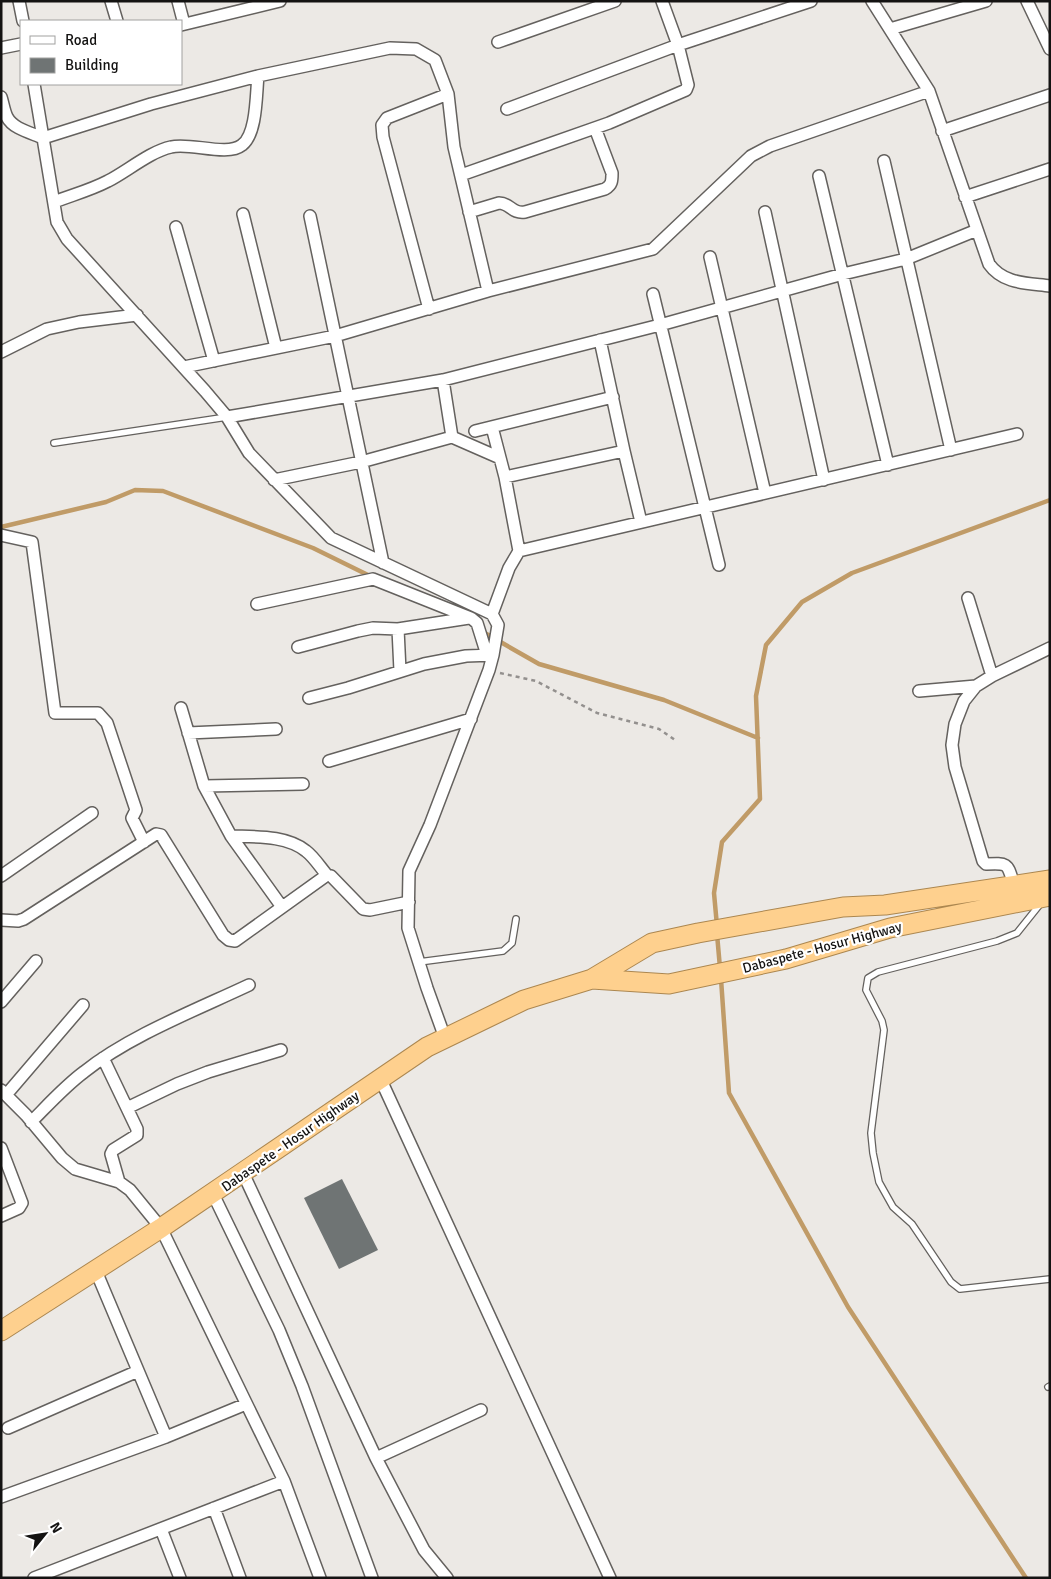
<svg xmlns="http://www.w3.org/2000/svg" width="1051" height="1579" viewBox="0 0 1051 1579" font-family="Signika,sans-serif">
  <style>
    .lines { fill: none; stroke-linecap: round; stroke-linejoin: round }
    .stream { stroke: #c09b67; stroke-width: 4.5 }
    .building { fill: #6f7474 }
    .service-casing { stroke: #64615e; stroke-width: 8 }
    .minor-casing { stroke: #64615e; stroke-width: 14 }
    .trunk-casing { stroke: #ac8750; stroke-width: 21 }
    .path { stroke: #93908e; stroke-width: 2.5; stroke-dasharray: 4 4; stroke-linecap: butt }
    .service { stroke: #fff; stroke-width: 5.5 }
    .minor { stroke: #fff; stroke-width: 11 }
    .trunk { stroke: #fed08e; stroke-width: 19 }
    .labels { text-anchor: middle; stroke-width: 4.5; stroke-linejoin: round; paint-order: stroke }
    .street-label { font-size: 14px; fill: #141312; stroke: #fff }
  </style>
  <rect width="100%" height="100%" fill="#ece9e5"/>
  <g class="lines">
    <path class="stream" d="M1 527 106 502 135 490 163 491 313 548 370 576
      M483 632 539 664 664 700 758 738
      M717 926 714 893 722 842 760 799 756 696 766 645 802 602 852 573 1050 500
      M717 934 720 968
      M721 979 729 1093 848 1307 1026 1578"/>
  </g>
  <path class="building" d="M342 1179 378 1250 339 1269 304 1198Z"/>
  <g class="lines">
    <g class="service-casing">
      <path id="service" d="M54 443 227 417
        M1041 903 1017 933 997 941 878 972 868 978 866 990 882 1021 884 1030 871 1133 873 1153 879 1182 893 1207 912 1224 951 1282 960 1289 1050 1279
        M419 962 503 951 512 943 516 919
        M1048 1387 1050 1386"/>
    </g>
    <g class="minor-casing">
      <path id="minor" d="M19 1 23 21
        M111 1 117 21
        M178 1 184 24
        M872 1 929 91 989 264C1003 284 1027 283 1050 286
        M1027 1 1050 49
        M181 25 280 1
        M890 29 986 1
        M498 42 615 1
        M1 48 21 44
        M34 84 57 222 67 239 205 391 227 417 249 453 331 538 492 614 498 625 493 655 489 670 430 825 409 871 408 928 427 988 445 1038
        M1 97C3 103 4 111 7 117 13 129 32 133 43 138L151 104 258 76 390 48 416 49 435 60 448 94 454 147 488 291
        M507 109 678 45 811 1
        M942 131 1050 95
        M884 161 951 450
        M461 175 609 123 686 90 688 85 678 45 662 1
        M819 176 888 465
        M965 197 1050 169
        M54 202C72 195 91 190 108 181 126 172 151 151 171 147 190 142 227 157 242 145 257 134 256 94 258 76
        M469 212 499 203C510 203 512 214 525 212L605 189C612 185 612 181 612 173L595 128
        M765 212 824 480
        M243 214 276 348
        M310 216 383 563
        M176 227 214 361
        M710 257 765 493
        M653 294 719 565
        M429 309 383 137 382 125 387 118 448 94
        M600 340 624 451 641 522
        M1 352 47 329 79 322 137 315
        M184 367 335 336 488 291 653 249 751 156 770 146 929 91
        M443 380 452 437 500 458
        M227 417 443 380 660 325 843 274 906 259 977 230
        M492 427 505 477 519 551
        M475 431 613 397
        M505 477 624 451
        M274 480 361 462 452 437
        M1 535 32 542 55 713H98L107 723 136 810 132 818 144 842
        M968 598 992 676
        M257 604 373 579 471 618 477 623 487 655
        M492 614 509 568 519 551 1017 434
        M398 629 400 671
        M298 647 358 631 373 628 398 629 469 618
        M919 691 976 686
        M309 698 348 688 424 664 466 656 493 655
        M181 708 204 786 231 836 282 907
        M188 733 276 729
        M329 761 471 719
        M204 786 303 784
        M231 836C255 837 286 835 306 851 314 857 320 867 327 875
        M1 876 92 813
        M1014 885C1007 863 1009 863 986 864L983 861 955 767 952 745 955 724 964 701 976 686 992 676 1050 648
        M1 920 18 921 24 919 156 834 161 835 223 935 229 940 235 941 327 875 331 876 363 909 370 910 409 902
        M1 1002 36 961
        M103 1058 137 1129V1135L113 1150 111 1154 119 1182
        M380 1078 610 1578
        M1 1090 26 1115 62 1158 75 1169 119 1182 130 1190 161 1228 284 1481 34 1578
        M6 1095 83 1005
        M127 1108 177 1084 208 1072 281 1050
        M31 1122C48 1105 65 1086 84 1072 129 1036 196 1010 249 985
        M1 1148 22 1203 19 1208 1 1216
        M243 1173 376 1458 424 1550 447 1578
        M213 1194 279 1330 302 1386 372 1578
        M8 1428 138 1371
        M166 1437 246 1404
        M376 1458 481 1410
        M284 1481 320 1578
        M1 1497 166 1437 96 1271
        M214 1508 240 1578
        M161 1529 180 1578"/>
    </g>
    <g class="trunk-casing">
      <path id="trunk" d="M592 979 669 984 786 959 890 928 1050 896
        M1 1331 161 1228 427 1047 524 1000 592 979 652 943 698 933 843 907 885 905 1050 880"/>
    </g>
    <path class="path" d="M500 673 536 681 597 713 659 729 675 740"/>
    <use href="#service" class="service"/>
    <use href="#minor" class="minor"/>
    <use href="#trunk" class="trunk"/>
  </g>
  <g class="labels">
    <g class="street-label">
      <text transform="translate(822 947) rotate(-15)" y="5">Dabaspete - Hosur Highway</text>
      <text transform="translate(290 1141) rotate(-35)" y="5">Dabaspete - Hosur Highway</text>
    </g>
  </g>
  <rect width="1051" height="1579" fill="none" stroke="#141312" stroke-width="5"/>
  <rect x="20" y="20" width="162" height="65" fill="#ffffff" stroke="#a1a1a0"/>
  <rect x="30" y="36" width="25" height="8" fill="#ffffff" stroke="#a1a1a0"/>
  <text x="65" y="45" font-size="15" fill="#141312">Road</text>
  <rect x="30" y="58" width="25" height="15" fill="#6f7474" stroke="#a1a1a0"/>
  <text x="65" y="70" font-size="15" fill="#141312">Building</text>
  <g transform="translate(45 1534) rotate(60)" stroke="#ffffff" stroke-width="4" paint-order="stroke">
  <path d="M0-4L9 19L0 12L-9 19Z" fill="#141312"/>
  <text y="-8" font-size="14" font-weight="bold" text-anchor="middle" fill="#141312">N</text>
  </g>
</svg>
